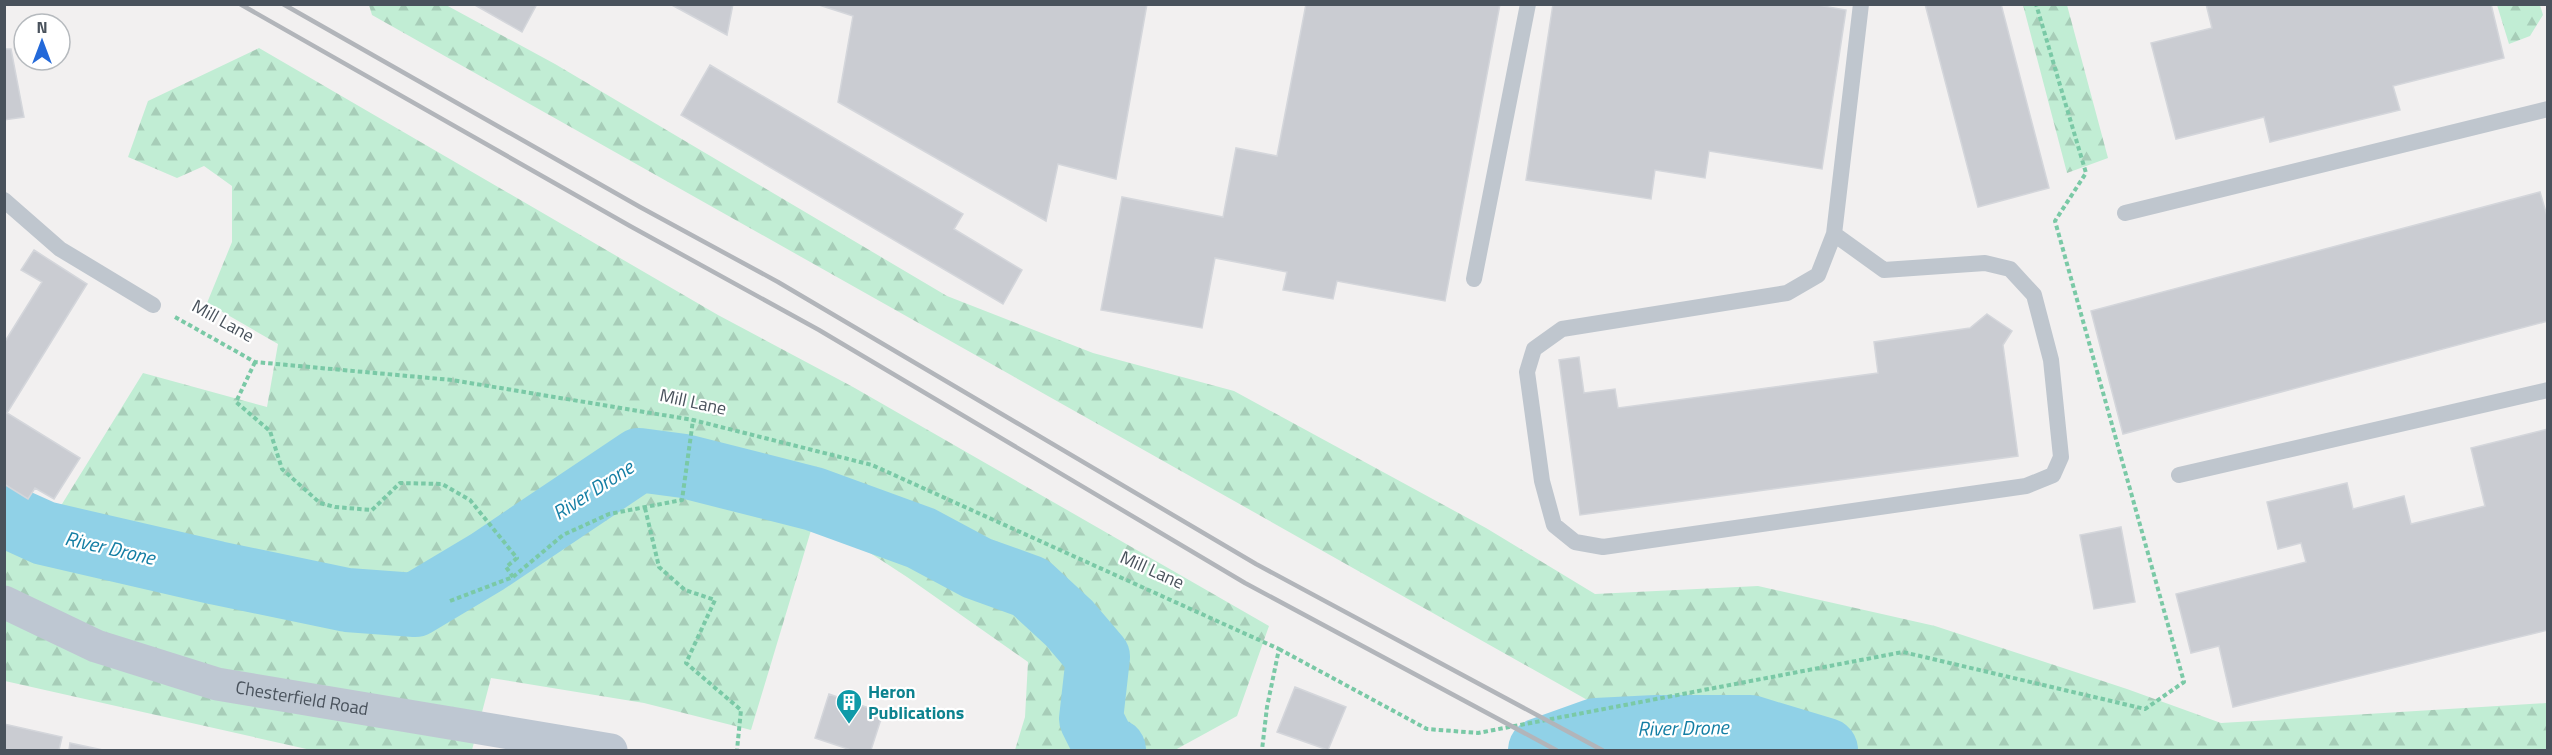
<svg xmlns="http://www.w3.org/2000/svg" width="2552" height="755" viewBox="0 0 2552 755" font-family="'Titillium Web',sans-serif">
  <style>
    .forest { fill: url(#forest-firs) }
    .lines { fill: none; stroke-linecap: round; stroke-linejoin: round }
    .river { stroke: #90d1e7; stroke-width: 64 }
    .building { fill: #caccd2; stroke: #d4d6db; stroke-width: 1.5 }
    .path { stroke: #7ac9a6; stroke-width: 4; stroke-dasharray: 4.5 3; stroke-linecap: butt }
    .lane { stroke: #bfc6ce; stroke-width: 16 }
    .secondary { stroke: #bec7d2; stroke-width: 33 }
    .rail { stroke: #b2b5ba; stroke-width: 4.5 }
    .labels { text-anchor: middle; stroke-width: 4.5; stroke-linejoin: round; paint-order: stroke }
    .street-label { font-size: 18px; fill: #49525c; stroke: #fff }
    .culture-label { font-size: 18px; font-weight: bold; fill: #0d838f; stroke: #fff; text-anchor: start }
    .water-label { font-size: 20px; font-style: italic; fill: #147ea4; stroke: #fff }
  </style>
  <defs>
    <pattern id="forest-firs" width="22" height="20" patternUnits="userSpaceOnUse" patternTransform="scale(1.5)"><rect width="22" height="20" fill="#c1edd4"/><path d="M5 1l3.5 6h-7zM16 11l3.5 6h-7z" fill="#a7cdb8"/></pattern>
  </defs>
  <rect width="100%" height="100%" fill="#f2f0f0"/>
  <path class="forest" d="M369 5H446L555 64 947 296 1093 353 1234 391 1486 528 1595 594 1758 586 1935 626 2127 689 2221 723 2547 703V750H1676L372 15Z
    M2023 5H2067L2108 158 2067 173Z
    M2497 5H2540L2543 15 2530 36 2509 44Z
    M259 48 718 315 853 387 1269 626 1237 716 1175 750H1015L1025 717 1028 662 907 577 815 517 751 730 644 703 491 678 472 750H311L5 681 4 492 54 517 143 373 267 407 278 344 207 303 232 242V186L204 166 177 178 128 157 148 101Z"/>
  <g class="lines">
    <path class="river" d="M4 515 44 533 217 573 347 600 415 605 487 562 639 460 684 466 814 499 921 538 977 568 1030 587 1069 623 1098 657 1091 719 1105 747 1114 750
      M1540 750 1596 730 1656 727H1750L1826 750"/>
  </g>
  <path class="building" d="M473 4H537L522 32Z
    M670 4H733L727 35Z
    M816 4H1147L1116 179 1058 164 1046 221 838 102 853 16Z
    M1306 4H1500L1445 301 1337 281 1333 299 1283 290 1287 272 1215 258 1202 328 1101 310 1122 197 1223 217 1236 148 1277 156Z
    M1553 4H1812L1846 10 1822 169 1709 151 1705 178 1655 170 1651 199 1526 180Z
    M1925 4H2001L2049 188 1978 207Z
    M2206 4H2491L2504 58 2393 86 2400 110 2270 142 2264 117 2176 139 2151 43 2212 28Z
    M4 49H11L24 117 4 120Z
    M710 65 963 214 954 229 1022 270 1003 304 681 115Z
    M2540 192 2548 219V321L2123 434 2091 311Z
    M34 250 87 284 7 413 80 458 54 499 35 488 28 499 4 484V343L42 282 21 270Z
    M1987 314 2012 331 2003 345 2018 456 1580 515 1559 360 1579 357 1584 393 1615 389 1618 408 1878 373 1874 342 1970 328Z
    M2548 429V630L2233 707 2219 646 2191 653 2176 594 2306 562 2301 543 2278 549 2267 502 2347 483 2353 509 2404 496 2411 524 2485 506 2471 448Z
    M2121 527 2135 602 2094 609 2080 535Z
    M1295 687 1346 707 1328 750 1277 732Z
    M829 694 883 713 871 750H851L815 738Z
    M4 724 62 737 59 750H4Z
    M70 743 103 750H69Z"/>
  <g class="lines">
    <path class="path" d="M175 317 255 362 452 380 693 420 872 465 1279 649 1267 707 1262 750
      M255 362 236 402 270 431 282 469 320 503 335 507 372 510 400 483 442 484 470 500 517 558 506 567 513 577
      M645 508 659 567 685 590 715 600 686 663 741 710 737 750
      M450 601 513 577 563 535 609 514 682 500 693 420
      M1279 649 1427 729 1478 733 1903 652 2145 709 2184 682 2055 221 2086 173 2036 4"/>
    <path class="lane" d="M4 200 60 249 153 305
      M2125 213 2548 109
      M1834 234 1884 270 1985 263 2010 269 2034 295 2051 360 2061 457 2053 475 2026 486 1603 547 1575 542 1554 525 1542 481 1527 372 1534 349 1562 329 1787 293 1818 275 1834 234 1861 4
      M1474 279 1528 4
      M2179 475 2548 390"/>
    <path class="secondary" id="s1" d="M4 602 96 646 217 684 611 750"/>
    <path class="rail" d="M240 4 630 226 819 330 1245 583 1556 750
      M283 4 640 207 778 282 1256 564 1602 750"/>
  </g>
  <defs>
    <g id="building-pin" transform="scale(1.35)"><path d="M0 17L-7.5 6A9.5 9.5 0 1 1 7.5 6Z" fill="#0f9aa8" stroke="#fff"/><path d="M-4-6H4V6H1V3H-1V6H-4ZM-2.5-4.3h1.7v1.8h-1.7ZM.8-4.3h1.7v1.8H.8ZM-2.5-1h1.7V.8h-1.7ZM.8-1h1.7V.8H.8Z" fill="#fff"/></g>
  </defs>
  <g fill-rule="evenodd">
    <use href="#building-pin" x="849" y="702"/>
  </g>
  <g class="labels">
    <g class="street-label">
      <text transform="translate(223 321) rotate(29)" y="6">Mill Lane</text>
      <text transform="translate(693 402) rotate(12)" y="6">Mill Lane</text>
      <text transform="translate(1152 570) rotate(24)" y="6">Mill Lane</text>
      <text dy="6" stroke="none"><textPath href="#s1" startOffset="315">Chesterfield Road</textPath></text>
    </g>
    <g class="culture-label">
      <text x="868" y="698">Heron<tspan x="868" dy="21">Publications</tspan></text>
    </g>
    <g class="water-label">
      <text transform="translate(593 490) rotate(-33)" y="7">River Drone</text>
      <text transform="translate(110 548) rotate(13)" y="7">River Drone</text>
      <text transform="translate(1683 728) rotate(-1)" y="7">River Drone</text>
    </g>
  </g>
  <rect width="2552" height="755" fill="none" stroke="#49525c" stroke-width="12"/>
  <g transform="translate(42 42)"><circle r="28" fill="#ffffff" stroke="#b6babe" stroke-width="1.5"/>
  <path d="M0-4.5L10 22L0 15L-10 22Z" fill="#2369d9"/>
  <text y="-9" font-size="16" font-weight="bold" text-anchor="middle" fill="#49525c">N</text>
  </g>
</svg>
